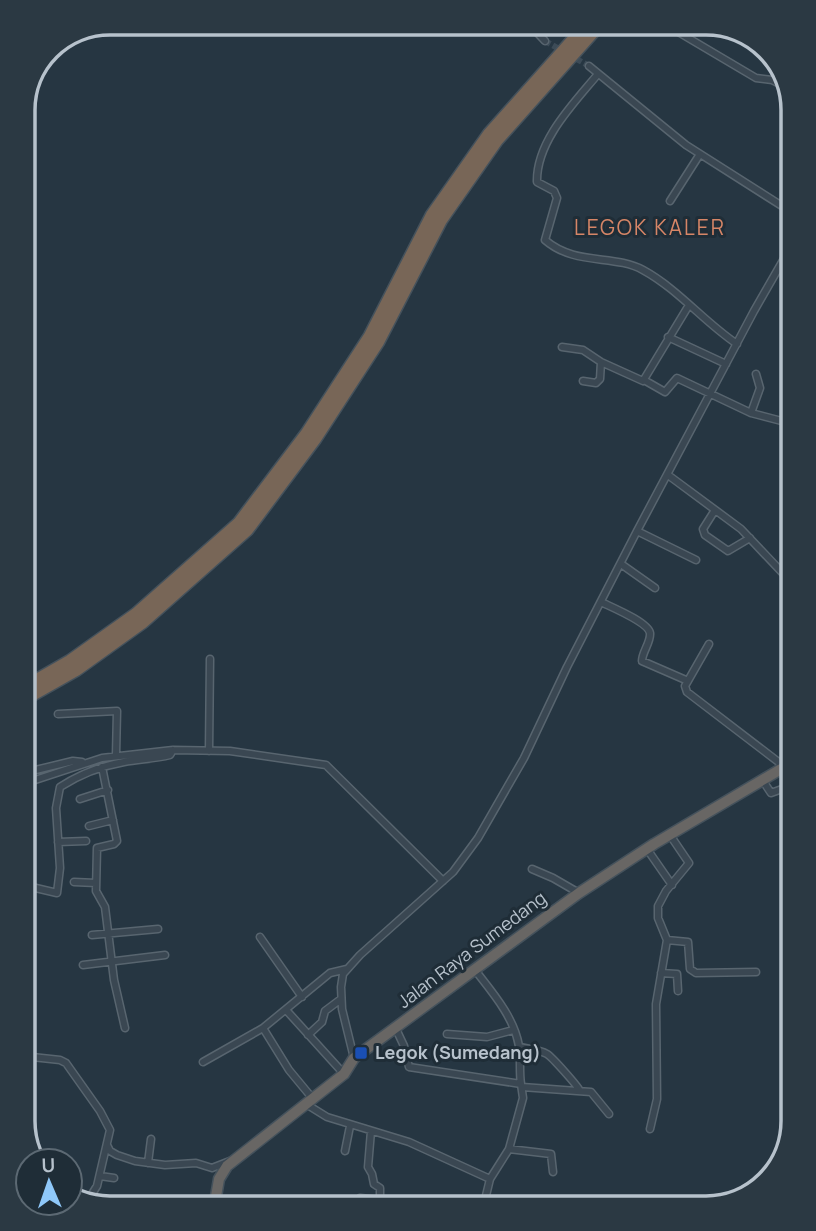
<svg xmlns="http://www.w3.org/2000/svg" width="816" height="1231" viewBox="0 0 816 1231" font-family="Manrope,sans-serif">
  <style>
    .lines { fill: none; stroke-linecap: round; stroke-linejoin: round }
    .minor-tunnel { stroke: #3c4b57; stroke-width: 6; stroke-dasharray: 6 3; stroke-linecap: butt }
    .minor-casing { stroke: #58656f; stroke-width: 9 }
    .trunk-casing { stroke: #45525c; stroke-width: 13 }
    .motorway-casing { stroke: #45525c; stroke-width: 15 }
    .minor { stroke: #3a4752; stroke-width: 6 }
    .trunk { stroke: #686664; stroke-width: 10 }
    .motorway { stroke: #786657; stroke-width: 12 }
    .transit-dot { fill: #1a4fb4; stroke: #1f2d37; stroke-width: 2.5 }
    .labels { text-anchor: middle; stroke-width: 6; stroke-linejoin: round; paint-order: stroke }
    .street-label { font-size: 18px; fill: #b7c2cc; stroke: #1f2d37 }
    .poi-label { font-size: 18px; font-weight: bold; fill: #b7c2cc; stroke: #1f2d37; text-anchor: start }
    .quarter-label { font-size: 21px; letter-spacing: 2px; fill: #d78667; stroke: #1f2d37 }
    .rim { fill: none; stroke: #b7c2cc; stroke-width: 3.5 }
  </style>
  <rect width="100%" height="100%" fill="#263642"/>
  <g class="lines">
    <path class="minor-tunnel" d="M545 41 589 66"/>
    <g class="minor-casing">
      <path id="minor" d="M528 23 545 41
        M663 23 756 78 772 80 788 88
        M589 66 686 145 793 213
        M598 74C574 103 536 141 537 182L554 191 557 198 545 240C575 266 614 254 643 270 678 289 704 322 737 344
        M670 201 700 154
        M779 269 793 275
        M668 337 726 364
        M562 347 583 350 601 362 643 381 689 305
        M644 380 665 392 677 378 751 413 793 424
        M583 381 596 383 600 379 601 362
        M751 413 760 388 756 374
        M668 475 741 529 793 584
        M715 510 703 529 705 535 728 551 750 538
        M637 531 696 560
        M621 564 655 588
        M601 602C611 607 648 622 650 633 651 642 642 652 642 661L688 681
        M709 644 685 686 687 692 785 767
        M58 714 117 711 116 755
        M23 729 28 724
        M209 751 210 659
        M102 767 117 841 114 844 97 848 96 891 105 907 114 980 125 1028
        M23 773 73 761 82 762
        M763 781 771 793 793 785
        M23 784 102 758 173 750 230 751 326 765 443 881
        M80 799 108 790
        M89 826 113 820
        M58 842 86 841
        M647 849 672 885
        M532 869 553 878 579 893
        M74 882 96 883
        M23 885 57 893 60 868 56 808 60 787C80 774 101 766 124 762 140 759 154 759 170 755L173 750
        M92 935 158 929
        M260 937 302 997
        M667 940 688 942 690 969 696 973 756 972
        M83 965 165 955
        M661 973 677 974 678 991
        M287 1011 344 1074
        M263 1028 289 1070 313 1099
        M396 1029 404 1046 409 1067 521 1084C519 1071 521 1058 519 1046 514 1017 492 992 475 970
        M447 1034 487 1037 513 1030
        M308 1035 322 1022 325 1011 341 999
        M519 1047C528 1049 539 1049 547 1054 552 1057 577 1085 580 1091
        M23 1056 60 1060 66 1063 100 1111 110 1130 97 1186 87 1202
        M354 1058 342 1009 341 987 343 974 360 955 453 872 478 838 524 758 567 667 637 531 754 311 793 243
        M203 1062 263 1028 330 973 347 969
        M522 1087 591 1092 609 1114
        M306 1104 327 1117 409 1142 490 1179
        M650 1129 657 1099 656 1004 667 940 658 918V906L666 891 689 863 670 835
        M107 1145 110 1151 117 1155 135 1161 165 1165 196 1163 212 1168 230 1161
        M509 1149 551 1154 553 1172
        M345 1151 350 1126
        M148 1163 151 1139
        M100 1176 114 1178
        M355 1208 360 1198 380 1200V1188L374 1184 372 1174 368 1167 371 1131
        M483 1208 490 1179 509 1149 523 1098 521 1084
        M705 1208 704 1201 707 1200 733 1201"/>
    </g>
    <g class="trunk-casing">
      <path id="trunk" d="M214 1208 219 1179 227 1166 344 1074 354 1058 579 893 654 844 793 762"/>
    </g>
    <g class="motorway-casing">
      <path id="motorway" d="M23 688 70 661 136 614 239 523 307 433 370 336 432 215 489 134 588 23
        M23 700 76 670 143 622 247 530 315 439 378 342 441 220 497 140 601 23"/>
    </g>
    <use href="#minor" class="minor"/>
    <use href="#trunk" class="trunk"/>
    <use href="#motorway" class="motorway"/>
  </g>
  <rect class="transit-dot" x="354" y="1046" width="14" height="14" rx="3.5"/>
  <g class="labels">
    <g class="street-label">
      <text transform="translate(472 950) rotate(-37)" y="6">Jalan Raya Sumedang</text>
    </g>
    <g class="poi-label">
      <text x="375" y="1059">Legok (Sumedang)</text>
    </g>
    <g class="quarter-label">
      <text x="650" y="235">LEGOK KALER</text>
    </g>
  </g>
  <path d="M0 0H816V1231H0ZM110 35H706A75 75 0 0 1 781 110V1121A75 75 0 0 1 706 1196H110A75 75 0 0 1 35 1121V110A75 75 0 0 1 110 35Z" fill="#2b3943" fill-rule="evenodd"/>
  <path class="rim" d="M110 35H706A75 75 0 0 1 781 110V1121A75 75 0 0 1 706 1196H110A75 75 0 0 1 35 1121V110A75 75 0 0 1 110 35Z"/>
  <g transform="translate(49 1182) rotate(358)"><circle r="33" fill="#1f2d37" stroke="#5c6973" stroke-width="2"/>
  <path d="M0-5L12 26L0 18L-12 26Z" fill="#8fc8f9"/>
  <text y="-10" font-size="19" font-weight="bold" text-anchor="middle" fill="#b7c2cc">U</text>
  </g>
</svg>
